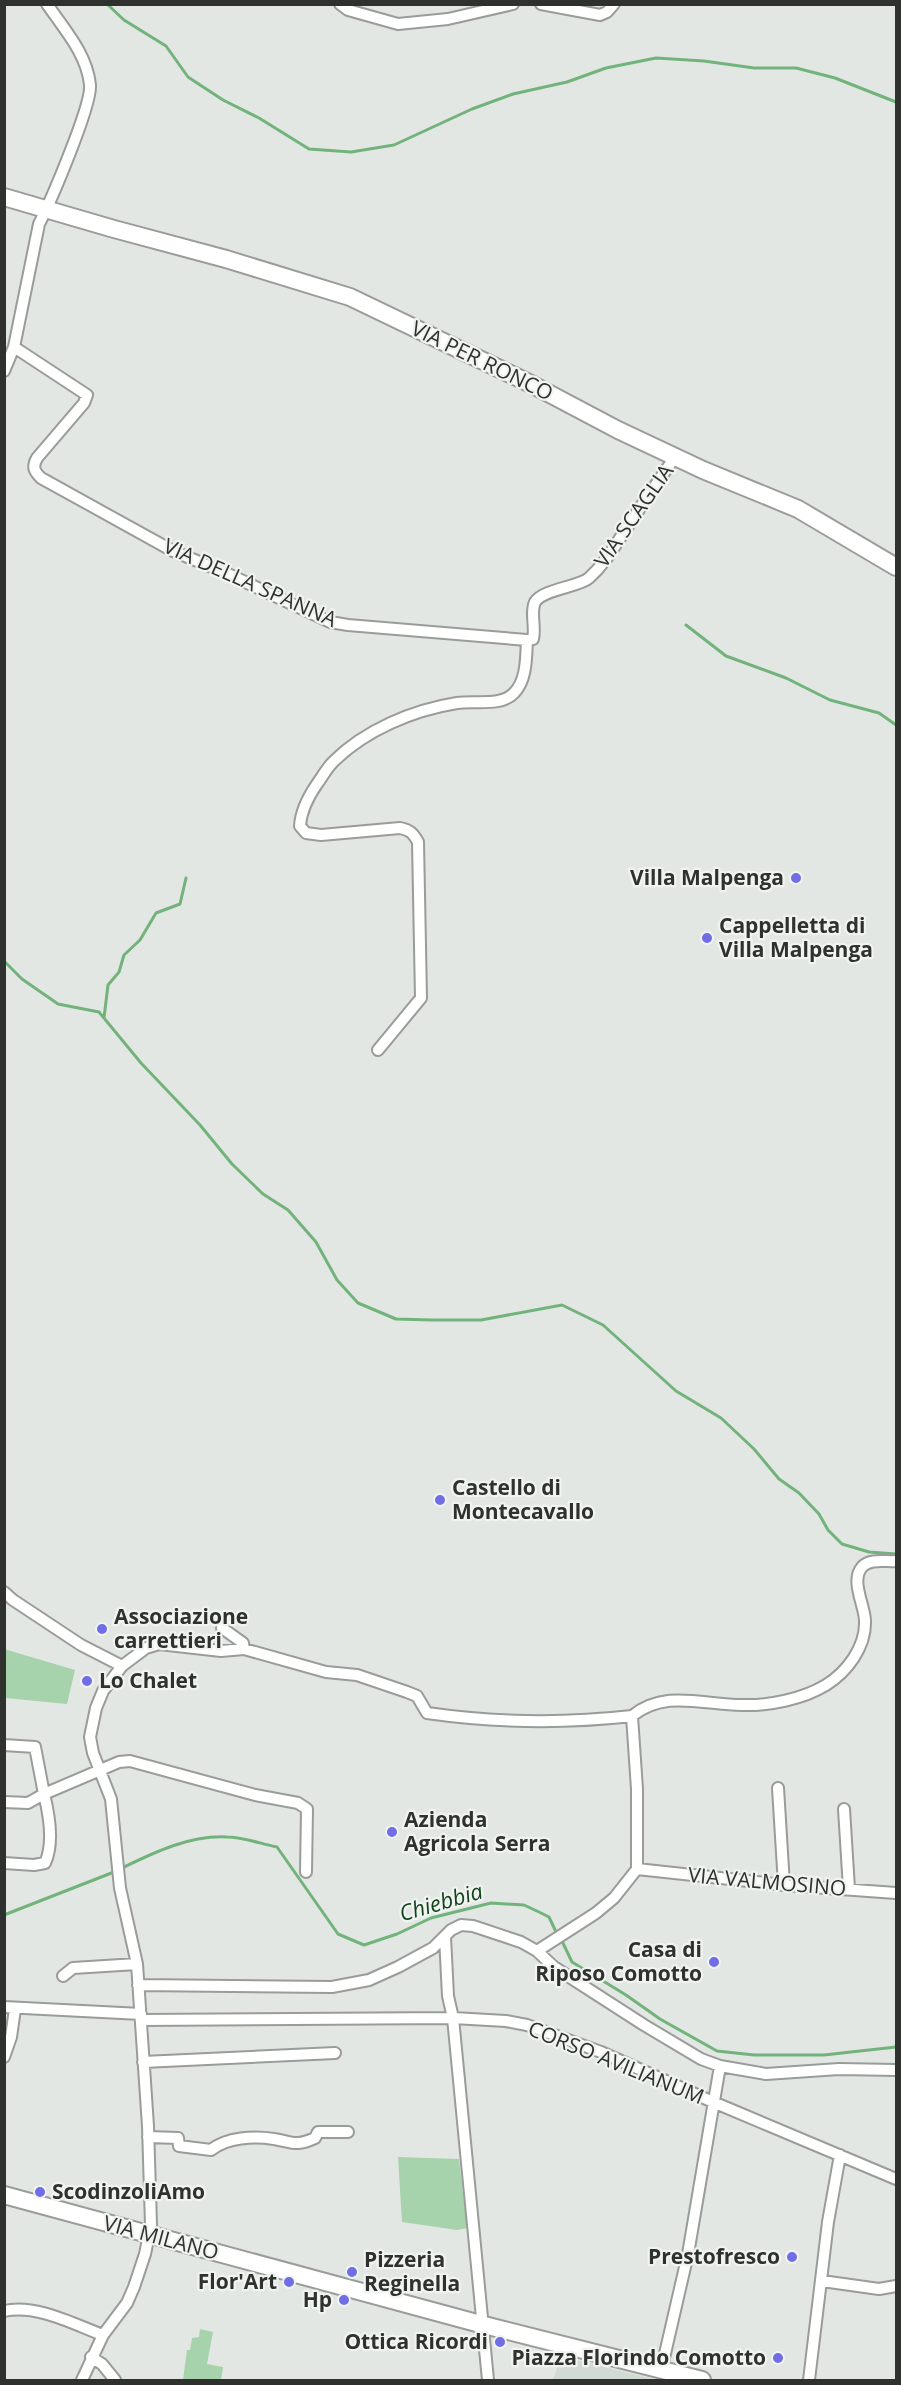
<svg xmlns="http://www.w3.org/2000/svg" width="901" height="2385" viewBox="0 0 901 2385" font-family="'Open Sans',sans-serif">
  <style>
    .built { fill: #d2dbd3 }
    .green { fill: #a6d3ab }
    .lines { fill: none; stroke-linecap: round; stroke-linejoin: round }
    .stream { stroke: #72b37b; stroke-width: 3 }
    .street-casing { stroke: #999c99; stroke-width: 14 }
    .secondary-casing { stroke: #999c99; stroke-width: 20 }
    .street { stroke: #fff; stroke-width: 10 }
    .secondary { stroke: #fff; stroke-width: 16 }
    .poi-dot { fill: #716de7; stroke: #f0f4f1; stroke-width: 2 }
    .labels { text-anchor: middle; stroke-width: 4.5; stroke-linejoin: round; paint-order: stroke }
    .street-label { font-size: 21px; fill: #2f312f; stroke: #f0f4f1 }
    .poi-label { font-size: 21px; font-weight: bold; fill: #2f312f; stroke: #f0f4f1; text-anchor: end }
    .water-label { font-size: 22px; font-style: italic; fill: #13421d; stroke: #f0f4f1 }
  </style>
  <rect width="100%" height="100%" fill="#e3e7e4"/>
  <path class="built" d="M561 2356 657 2380H553Z"/>
  <path class="green" d="M4 1649 75 1670 67 1704 5 1698Z
    M398 2157 459 2159 467 2228 457 2230 402 2222Z
    M200 2329 213 2332 207 2364 223 2367 221 2380H183L187 2350H190L192 2338 199 2337Z"/>
  <g class="lines">
    <path class="stream" d="M107 4 124 20 166 46 188 77 223 100 259 118 309 149 351 152 394 145 472 109 513 94 567 82 606 68 656 58 704 61 754 68H796L835 78 896 102
      M686 625 726 656 786 678 830 700 879 713 896 725
      M4 961 22 979 58 1004 99 1012 141 1063 200 1125 232 1164 263 1194 288 1210 316 1242 337 1280 358 1303 396 1319 431 1320H481L562 1305 603 1325 676 1391 721 1418 754 1449 779 1479 799 1493 819 1514 828 1530 842 1544 869 1552 896 1554
      M104 1018 108 985 119 972 124 955 140 940 156 913 180 904 186 878
      M120 1869C153 1853 189 1835 227 1837 244 1837 261 1844 277 1847L338 1934 364 1945 397 1934 431 1918 491 1903 524 1905 539 1912 549 1917 557 1934
      M4 1915 114 1872
      M561 1939 572 1962 626 1995 660 2019 717 2051 754 2055H824L896 2047"/>
    <g class="street-casing">
      <path id="street" d="M340 4 348 10 398 24 448 19 513 4
        M541 4 600 15 607 12 614 4
        M14 347 87 395 84 403 37 458C32 467 34 471 41 478L173 551 226 573 330 622 348 625 527 640 533 639C536 628 530 612 535 602 543 589 579 587 589 578 606 563 615 545 628 526 643 503 659 480 675 457
        M4 371 14 347 39 224C50 203 92 105 90 85 87 54 64 29 47 4
        M378 1050 421 998 418 842C413 833 410 830 400 828L321 835 306 833 300 826C301 810 308 797 317 784 322 777 327 768 333 762 365 730 413 710 457 703 474 700 501 707 514 693 527 680 526 657 527 640
        M4 1592 13 1600 81 1645 122 1666
        M222 1628 243 1643 244 1649
        M632 1716C665 1689 703 1705 742 1705 769 1706 803 1699 826 1685 847 1672 866 1647 865 1621 865 1606 850 1581 862 1567 870 1558 886 1562 896 1561
        M4 1745 35 1747 44 1794 119 1762 130 1761 255 1795 298 1803 307 1809 306 1872
        M778 1788 784 1885
        M4 1802 28 1803 44 1794C49 1814 54 1844 45 1863L34 1865 4 1863
        M844 1809 849 1889
        M637 1869 784 1885 896 1893
        M445 1937 448 1996 453 2018 488 2380
        M537 1951 596 1913 614 1898 637 1869V1789L632 1716
        M63 1976 73 1968 137 1964
        M138 1985 332 1987 369 1980 398 1967 433 1948 451 1930 461 1925 473 1926 521 1942 537 1951 554 1967 644 2025 701 2059 720 2066 766 2074 839 2069 896 2070
        M4 2007 141 2014
        M141 2020 453 2018 506 2021 527 2025 601 2052 713 2102 896 2179
        M4 2057 11 2037 15 2009
        M143 2062 335 2053
        M148 2137 178 2138 179 2146 211 2150C227 2137 254 2136 274 2139 293 2142 295 2147 315 2138L318 2132H348
        M822 2281 879 2289 896 2286
        M4 2311C37 2304 73 2324 103 2335
        M91 2357 102 2364 115 2380
        M661 2371 688 2254 720 2066
        M82 2380 103 2335 127 2303 134 2287 145 2254 151 2225 148 2126 137 1964 120 1888 111 1799 93 1753 90 1737 96 1708 103 1691 122 1666 146 1648 159 1644 221 1651 244 1649 326 1672 357 1675 407 1692 417 1696 427 1713C497 1723 561 1724 632 1716
        M809 2380 828 2222 840 2155"/>
    </g>
    <g class="secondary-casing">
      <path id="secondary" d="M4 197 114 229 226 259 350 297 531 384 618 430 703 470 798 509 896 567
        M4 2195 484 2325 702 2380"/>
    </g>
    <use href="#street" class="street"/>
    <use href="#secondary" class="secondary"/>
  </g>
  <g class="poi-dot">
    <circle cx="796" cy="878" r="6"/>
    <circle cx="707" cy="938" r="6"/>
    <circle cx="440" cy="1500" r="6"/>
    <circle cx="102" cy="1629" r="6"/>
    <circle cx="87" cy="1681" r="6"/>
    <circle cx="392" cy="1832" r="6"/>
    <circle cx="714" cy="1962" r="6"/>
    <circle cx="40" cy="2192" r="6"/>
    <circle cx="792" cy="2257" r="6"/>
    <circle cx="352" cy="2272" r="6"/>
    <circle cx="289" cy="2282" r="6"/>
    <circle cx="344" cy="2300" r="6"/>
    <circle cx="500" cy="2342" r="6"/>
    <circle cx="778" cy="2358" r="6"/>
  </g>
  <g class="labels">
    <g class="street-label">
      <text transform="translate(482 361) rotate(26)" y="7">VIA PER RONCO</text>
      <text transform="translate(634 516) rotate(-55)" y="7">VIA SCAGLIA</text>
      <text transform="translate(250 583) rotate(24)" y="7">VIA DELLA SPANNA</text>
      <text transform="translate(767 1882) rotate(5)" y="7">VIA VALMOSINO</text>
      <text transform="translate(616 2063) rotate(22)" y="7">CORSO AVILIANUM</text>
      <text transform="translate(161 2238) rotate(15)" y="7">VIA MILANO</text>
    </g>
    <g class="poi-label">
      <text x="784" y="885">Villa Malpenga</text>
      <text x="719" y="933" text-anchor="start">Cappelletta di<tspan x="719" dy="24">Villa Malpenga</tspan></text>
      <text x="452" y="1495" text-anchor="start">Castello di<tspan x="452" dy="24">Montecavallo</tspan></text>
      <text x="114" y="1624" text-anchor="start">Associazione<tspan x="114" dy="24">carrettieri</tspan></text>
      <text x="99" y="1688" text-anchor="start">Lo Chalet</text>
      <text x="404" y="1827" text-anchor="start">Azienda<tspan x="404" dy="24">Agricola Serra</tspan></text>
      <text x="702" y="1957">Casa di<tspan x="702" dy="24">Riposo Comotto</tspan></text>
      <text x="52" y="2199" text-anchor="start">ScodinzoliAmo</text>
      <text x="780" y="2264">Prestofresco</text>
      <text x="364" y="2267" text-anchor="start">Pizzeria<tspan x="364" dy="24">Reginella</tspan></text>
      <text x="277" y="2289">Flor'Art</text>
      <text x="332" y="2307">Hp</text>
      <text x="488" y="2349">Ottica Ricordi</text>
      <text x="766" y="2365">Piazza Florindo Comotto</text>
    </g>
    <g class="water-label">
      <text transform="translate(441 1902) rotate(-16)" y="8">Chiebbia</text>
    </g>
  </g>
  <rect width="901" height="2385" fill="none" stroke="#2f312f" stroke-width="12"/>
</svg>
